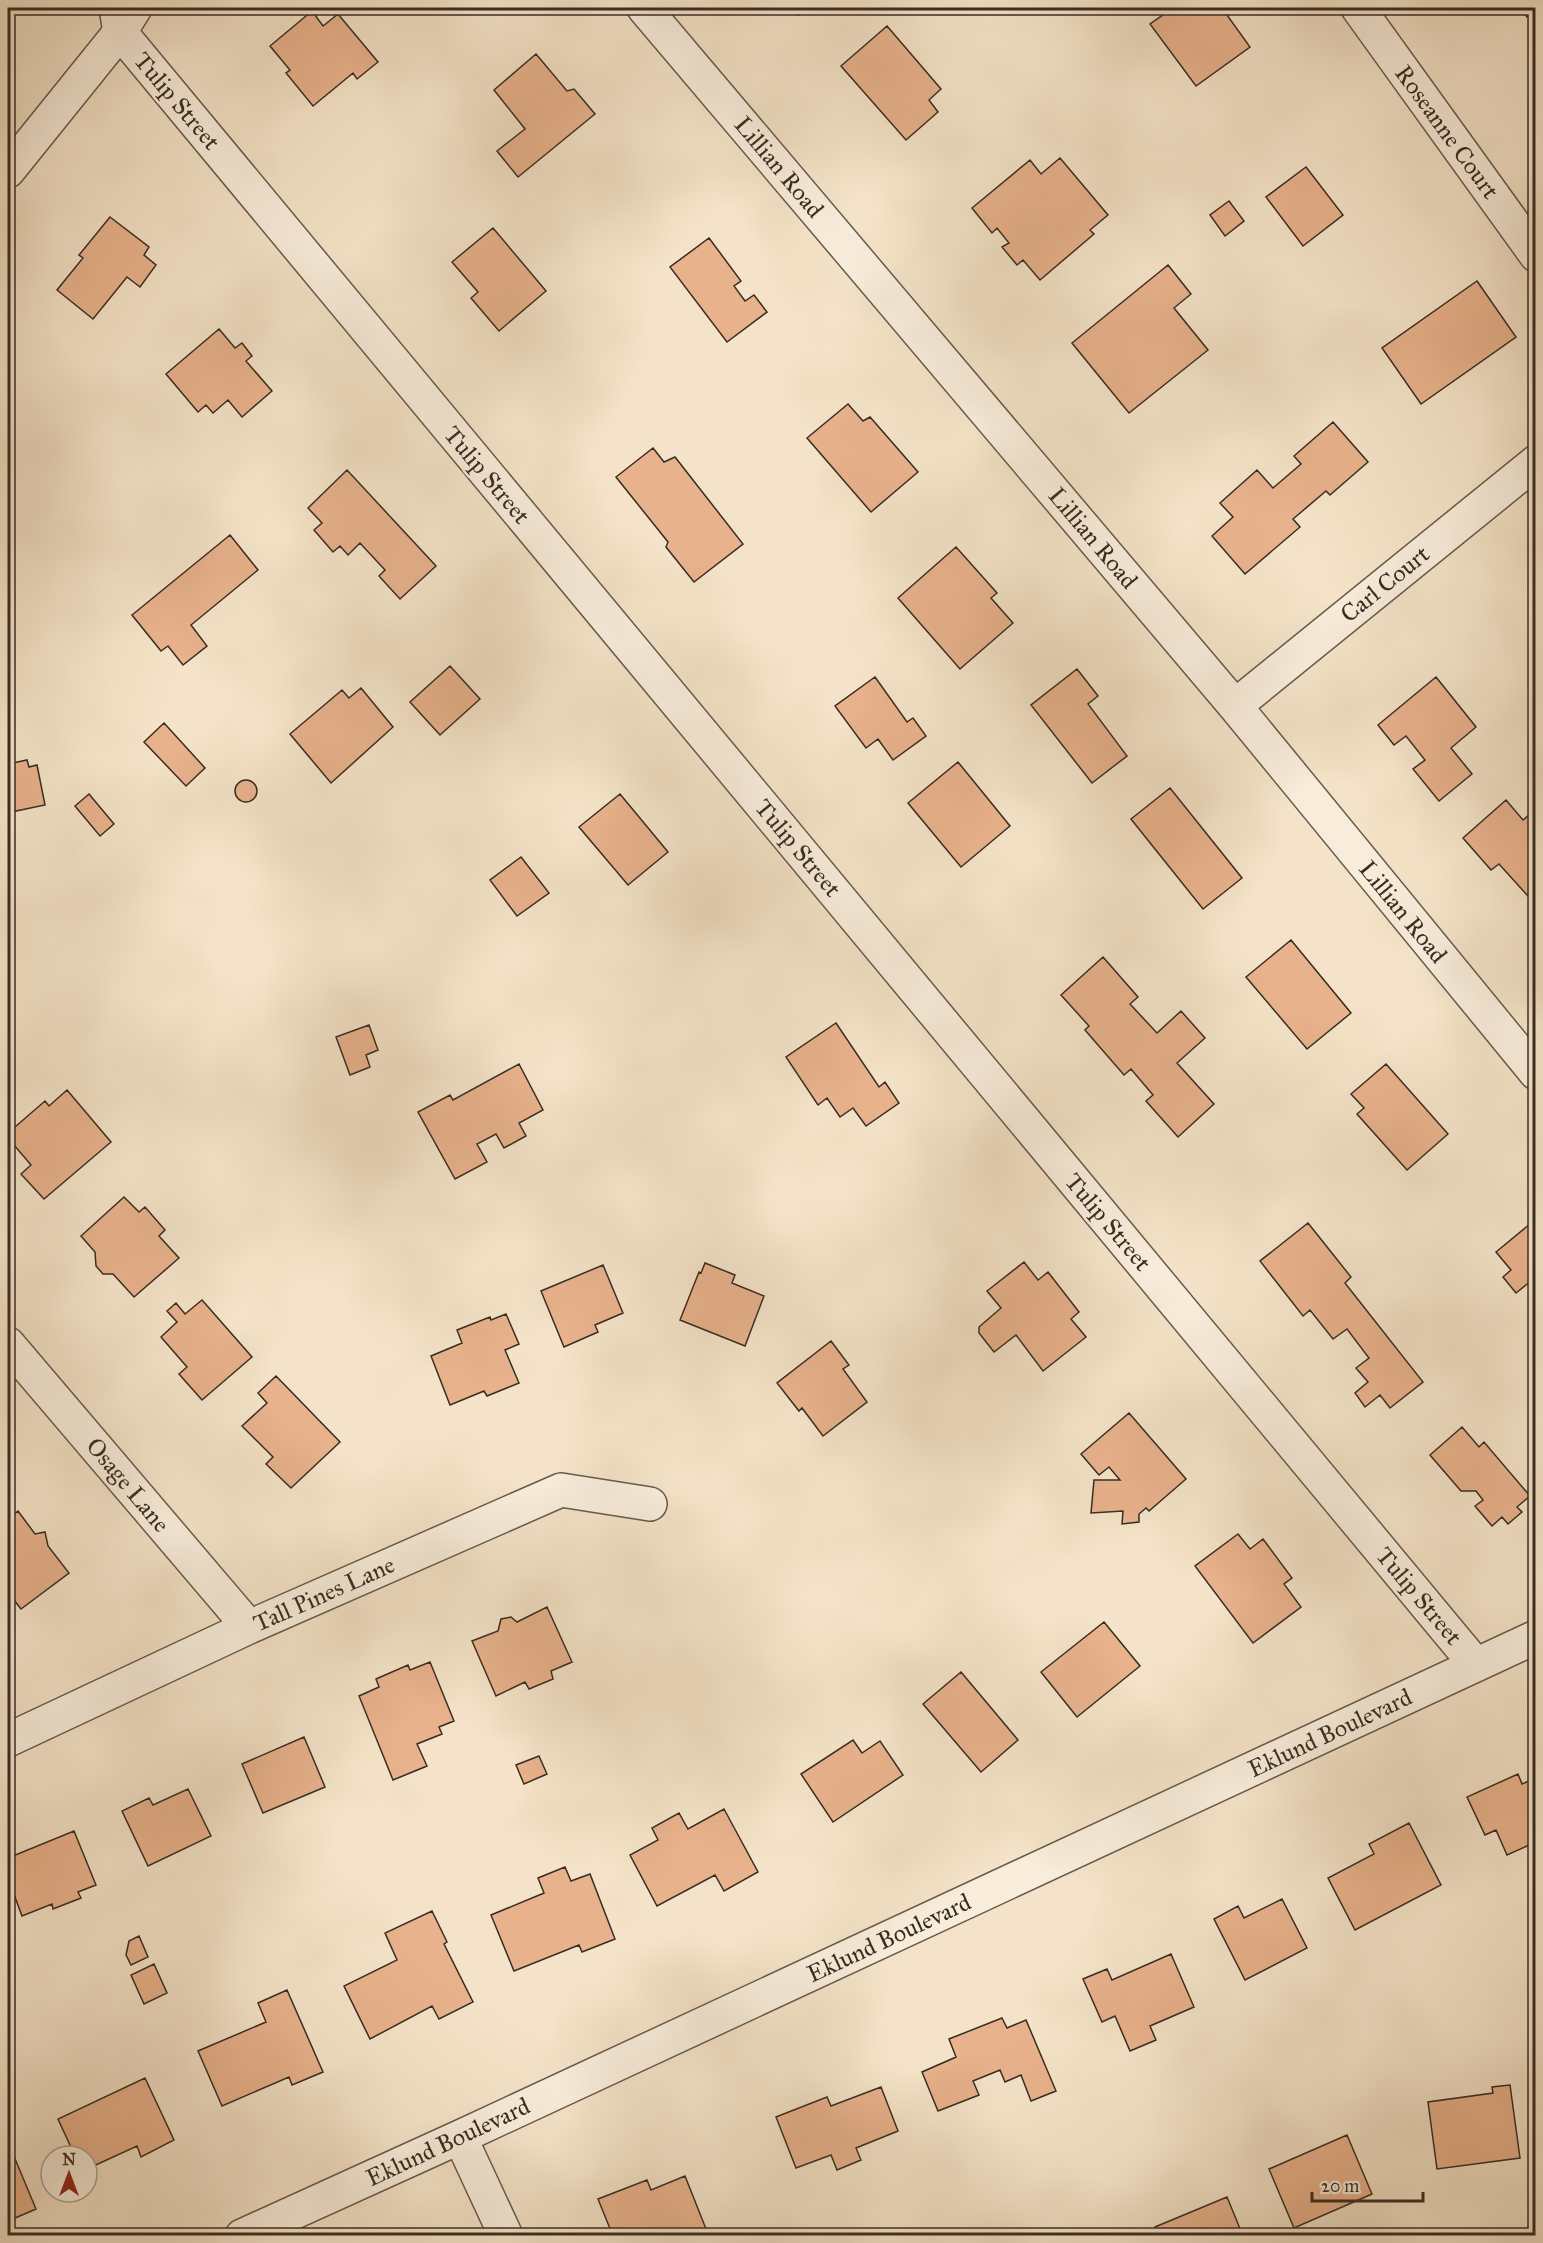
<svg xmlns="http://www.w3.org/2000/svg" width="1543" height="2243" viewBox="0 0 1543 2243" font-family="'IM FELL Great Primer',serif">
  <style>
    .building { fill: #e8b28c; stroke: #382c22; stroke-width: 1.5 }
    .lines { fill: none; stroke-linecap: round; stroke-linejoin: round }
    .minor-casing { stroke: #675a4c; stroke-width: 36 }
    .tertiary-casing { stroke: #675a4c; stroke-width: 36 }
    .minor { stroke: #f8eddb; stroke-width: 33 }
    .tertiary { stroke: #f8eddb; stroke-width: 33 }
    .labels { text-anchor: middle; stroke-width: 5; stroke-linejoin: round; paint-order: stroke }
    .street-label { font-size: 24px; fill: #382c22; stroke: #f8eddb }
  </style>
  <rect width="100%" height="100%" fill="#f4e3c8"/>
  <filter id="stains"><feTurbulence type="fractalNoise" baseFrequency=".00333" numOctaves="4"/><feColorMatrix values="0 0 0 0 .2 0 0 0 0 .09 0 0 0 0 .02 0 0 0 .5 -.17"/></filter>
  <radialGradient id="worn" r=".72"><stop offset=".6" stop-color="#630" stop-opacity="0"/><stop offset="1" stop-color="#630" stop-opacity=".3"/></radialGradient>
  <path class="building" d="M792 8H808L798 15Z
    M1173 8H1222L1250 47 1196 86 1150 24Z
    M1520 8H1536V11L1527 17Z
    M312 11 323 26 338 14 378 62 357 79 353 73 313 106 286 73 290 70 270 46Z
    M887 26 941 89 929 100 938 112 906 140 841 66Z
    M536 54 567 91 574 89 595 114 518 177 497 151 525 129 494 90Z
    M1060 158 1108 215 1090 230 1094 234 1040 280 1023 260 1017 265 1002 247 1009 243 997 228 992 233 972 208 1030 160 1041 174Z
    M1306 167 1343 215 1303 246 1266 197Z
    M1229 201 1244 221 1225 236 1210 215Z
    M110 217 149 247 144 255 156 265 140 287 127 277 93 319 57 290 83 258 79 255Z
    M493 228 546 291 499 331 471 298 478 292 452 262Z
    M709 238 741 281 734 286 745 301 754 295 767 312 727 342 670 267Z
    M1168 265 1191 294 1174 308 1208 350 1129 413 1072 343Z
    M1477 281 1516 337 1421 404 1382 348Z
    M219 329 235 348 242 343 252 356 246 361 272 391 242 417 228 400 213 413 206 405 198 412 166 374Z
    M848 404 863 421 870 417 918 472 871 512 807 438Z
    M1333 422 1368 462 1330 495 1326 491 1293 519 1300 527 1245 574 1212 536 1233 517 1220 503 1257 470 1273 488 1301 464 1294 456Z
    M653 448 664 462 675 457 743 544 694 582 666 547 668 542 616 477Z
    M347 470 436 566 400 599 379 576 385 570 360 543 348 555 340 546 333 552 314 530 322 523 308 508Z
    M230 535 258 570 191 625 207 646 183 665 168 646 161 651 132 615Z
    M956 547 997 593 991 598 1013 623 960 669 898 598Z
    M450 666 480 699 440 735 410 702Z
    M1077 669 1098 696 1088 704 1127 756 1092 783 1031 705Z
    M875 677 907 722 913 718 926 736 893 760 878 739 866 748 835 706Z
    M1436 677 1476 727 1451 748 1472 774 1439 801 1413 769 1425 760 1406 736 1394 745 1378 725Z
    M361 688 393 727 331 783 290 734 342 690 349 698Z
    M164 723 205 768 186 786 144 742Z
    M27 760 29 767 37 765 45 805 11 812 8 796V764Z
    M958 762 1010 826 961 867 908 803Z
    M235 791a11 11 0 1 1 22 0a11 11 0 1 1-22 0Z
    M1170 788 1242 878 1203 909 1131 819Z
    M89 794 114 824 100 836 75 806Z
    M620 794 668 852 628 885 579 827Z
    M1506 800 1523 820 1536 809V905L1499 864 1491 870 1463 838Z
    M521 857 549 893 517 916 490 880Z
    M1291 940 1351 1013 1307 1049 1246 977Z
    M1103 957 1138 997 1130 1004 1157 1033 1181 1011 1205 1038 1177 1063 1214 1104 1178 1137 1146 1101 1153 1095 1131 1069 1124 1075 1085 1030 1089 1026 1061 995Z
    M836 1023 879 1087 885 1082 899 1103 866 1126 853 1108 840 1117 827 1098 818 1105 786 1057Z
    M369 1025 378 1050 366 1055 370 1067 350 1075 336 1037Z
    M519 1064 543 1110 519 1123 526 1136 504 1148 496 1134 477 1144 487 1162 455 1179 418 1112 450 1095 453 1100Z
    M1386 1064 1448 1134 1407 1170 1357 1114 1364 1108 1351 1094Z
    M67 1090 111 1142 44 1199 21 1174 31 1165 8 1138V1133L45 1101 49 1106Z
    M124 1197 139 1212 145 1207 165 1230 159 1236 179 1258 134 1297 113 1274H103L96 1266 95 1252 81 1236Z
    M1536 1219V1277L1516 1293 1503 1277 1511 1270 1496 1252Z
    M1308 1223 1351 1277 1345 1283 1423 1382 1390 1408 1380 1395 1365 1407 1355 1393 1368 1382 1356 1368 1369 1358 1347 1329 1333 1339 1310 1310 1303 1316 1260 1261Z
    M1024 1262 1038 1280 1048 1272 1079 1312 1071 1319 1086 1337 1043 1371 1016 1335 994 1352 979 1333V1327L1001 1308 987 1291Z
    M705 1263 735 1275 732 1283 764 1296 745 1346 680 1320 699 1272 701 1273Z
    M603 1265 623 1313 595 1325 598 1332 564 1347 541 1291Z
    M202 1300 252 1357 202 1400 179 1374 187 1367 161 1337 177 1322 167 1311 176 1303 185 1314Z
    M506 1314 519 1344 505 1350 519 1383 487 1396 484 1391 450 1405 431 1356 462 1343 457 1330 490 1317 491 1320Z
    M831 1341 849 1365 843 1369 867 1402 823 1436 802 1408 799 1411 777 1383Z
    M276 1376 340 1442 291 1488 266 1464 273 1457 242 1426 267 1403 258 1393Z
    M1129 1413 1186 1479 1149 1511 1146 1508 1139 1514V1522L1122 1524 1123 1511 1091 1513 1094 1480H1120L1109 1467 1099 1475 1081 1454Z
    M1462 1427 1479 1447 1484 1442 1530 1496 1517 1507 1522 1512 1508 1524 1502 1517 1492 1526 1475 1506 1483 1500 1476 1491H1461L1430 1455Z
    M18 1511 35 1534 45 1532 48 1546 69 1573 21 1609 10 1595 8 1597V1519Z
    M1238 1534 1250 1549 1263 1539 1292 1578 1284 1584 1301 1607 1253 1643 1195 1566Z
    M547 1607 572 1662 551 1671 553 1679 529 1689 525 1682 496 1696 472 1641 498 1631 501 1619 511 1617 517 1622Z
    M1104 1622 1140 1666 1077 1717 1041 1672Z
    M430 1662 454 1721 439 1727 442 1734 417 1744 427 1766 393 1780 359 1696 379 1687 376 1679 408 1665 410 1670Z
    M961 1672 1018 1740 981 1772 923 1704Z
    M304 1737 325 1787 263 1813 242 1764Z
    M853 1740 862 1753 880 1741 903 1775 833 1822 801 1774Z
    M539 1756 547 1774 524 1784 516 1765Z
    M1518 1774 1522 1784 1536 1778V1842L1507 1855 1496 1830 1485 1835 1467 1797Z
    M188 1789 211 1836 148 1866 122 1811 149 1798 153 1805Z
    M724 1809 758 1872 724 1891 715 1875 657 1906 630 1855 658 1840 652 1828 679 1813 688 1829Z
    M1409 1823 1441 1885 1355 1930 1328 1878 1374 1854 1369 1844Z
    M74 1831 96 1885 78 1892 81 1898 53 1909 52 1904 22 1916 8 1878V1858Z
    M565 1867 571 1881 590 1874 615 1939 582 1952 579 1945 514 1971 491 1915 544 1893 538 1878Z
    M1282 1899 1307 1948 1245 1980 1214 1919 1238 1906 1244 1918Z
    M432 1911 447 1942 444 1944 473 2002 439 2019 432 2006 370 2039 344 1986 397 1960 385 1933Z
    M139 1936 148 1957 131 1965 126 1955 129 1941Z
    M1171 1954 1194 2007 1150 2026 1156 2040 1130 2051 1115 2016 1102 2022 1083 1979 1107 1969 1112 1980Z
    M154 1964 167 1993 144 2004 131 1975Z
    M287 1990 323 2072 292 2085 289 2077 222 2106 198 2051 266 2022 258 2003Z
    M1002 2018 1007 2028 1026 2020 1056 2091 1031 2101 1021 2075 1005 2082 1000 2070 973 2081 979 2095 938 2111 922 2072 956 2057 949 2039Z
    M145 2078 174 2140 141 2157 137 2146 87 2169V2156H75L58 2119Z
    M1510 2085 1520 2158 1437 2169 1428 2102 1493 2093 1492 2087Z
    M881 2087 898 2131 856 2148 861 2160 837 2170 831 2155 796 2168 776 2117 827 2097 831 2106Z
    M1347 2135 1372 2194 1294 2228 1269 2169Z
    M8 2142 36 2209 8 2221Z
    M685 2176 708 2234 613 2236 598 2199 647 2180 651 2190Z
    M1227 2197 1243 2236H1159L1155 2227Z"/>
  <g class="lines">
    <g class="minor-casing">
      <path id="minor" d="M116 8 120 32 1476 1665
        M644 8 1235 706 1536 1073
        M1358 8 1536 255
        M1235 706 1536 462
        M8 1344 249 1627
        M8 1740 249 1627 561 1490 650 1504
        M460 2137 506 2236
        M242 2236 460 2137 1536 1637"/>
    </g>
    <g class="tertiary-casing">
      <path id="tertiary" d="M8 171 120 32 135 8"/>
    </g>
    <use href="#minor" class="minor"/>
    <use href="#tertiary" class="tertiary"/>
  </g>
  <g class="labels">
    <g class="street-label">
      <text transform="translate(177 101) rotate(50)" y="8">Tulip Street</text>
      <text transform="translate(1447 132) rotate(54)" y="8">Roseanne Court</text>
      <text transform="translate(779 167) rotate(50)" y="8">Lillian Road</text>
      <text transform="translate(487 475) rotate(50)" y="8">Tulip Street</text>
      <text transform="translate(1093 538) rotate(50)" y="8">Lillian Road</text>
      <text transform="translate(1385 584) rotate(-39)" y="8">Carl Court</text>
      <text transform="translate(798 848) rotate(50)" y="8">Tulip Street</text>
      <text transform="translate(1403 912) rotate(51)" y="8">Lillian Road</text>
      <text transform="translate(1108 1222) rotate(50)" y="8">Tulip Street</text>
      <text transform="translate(128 1485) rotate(50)" y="8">Osage Lane</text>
      <text transform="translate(324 1594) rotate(-24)" y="8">Tall Pines Lane</text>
      <text transform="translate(1419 1596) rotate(50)" y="8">Tulip Street</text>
      <text transform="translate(1330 1733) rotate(-25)" y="8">Eklund Boulevard</text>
      <text transform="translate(889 1938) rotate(-25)" y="8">Eklund Boulevard</text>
      <text transform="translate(448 2142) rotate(-25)" y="8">Eklund Boulevard</text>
    </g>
  </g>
  <rect width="1543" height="2243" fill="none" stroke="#f4e3c8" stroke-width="30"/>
  <rect x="9" y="9" width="1525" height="2225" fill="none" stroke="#382c22" stroke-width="3"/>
  <rect x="15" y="15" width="1513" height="2213" fill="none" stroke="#382c22" stroke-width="1.5"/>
  <g transform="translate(69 2174)"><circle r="28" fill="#f8eddb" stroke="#aba091" stroke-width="1.5"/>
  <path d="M0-4.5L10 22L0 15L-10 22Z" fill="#8f2418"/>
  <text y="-9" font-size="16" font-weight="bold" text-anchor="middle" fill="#382c22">N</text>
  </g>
  <path d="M1312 2192v9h111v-9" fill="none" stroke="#382c22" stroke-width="3"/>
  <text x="1321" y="2192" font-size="18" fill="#382c22" stroke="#f8eddb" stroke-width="4.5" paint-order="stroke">20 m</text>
  <rect width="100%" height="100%" filter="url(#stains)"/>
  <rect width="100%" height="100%" fill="url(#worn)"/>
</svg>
